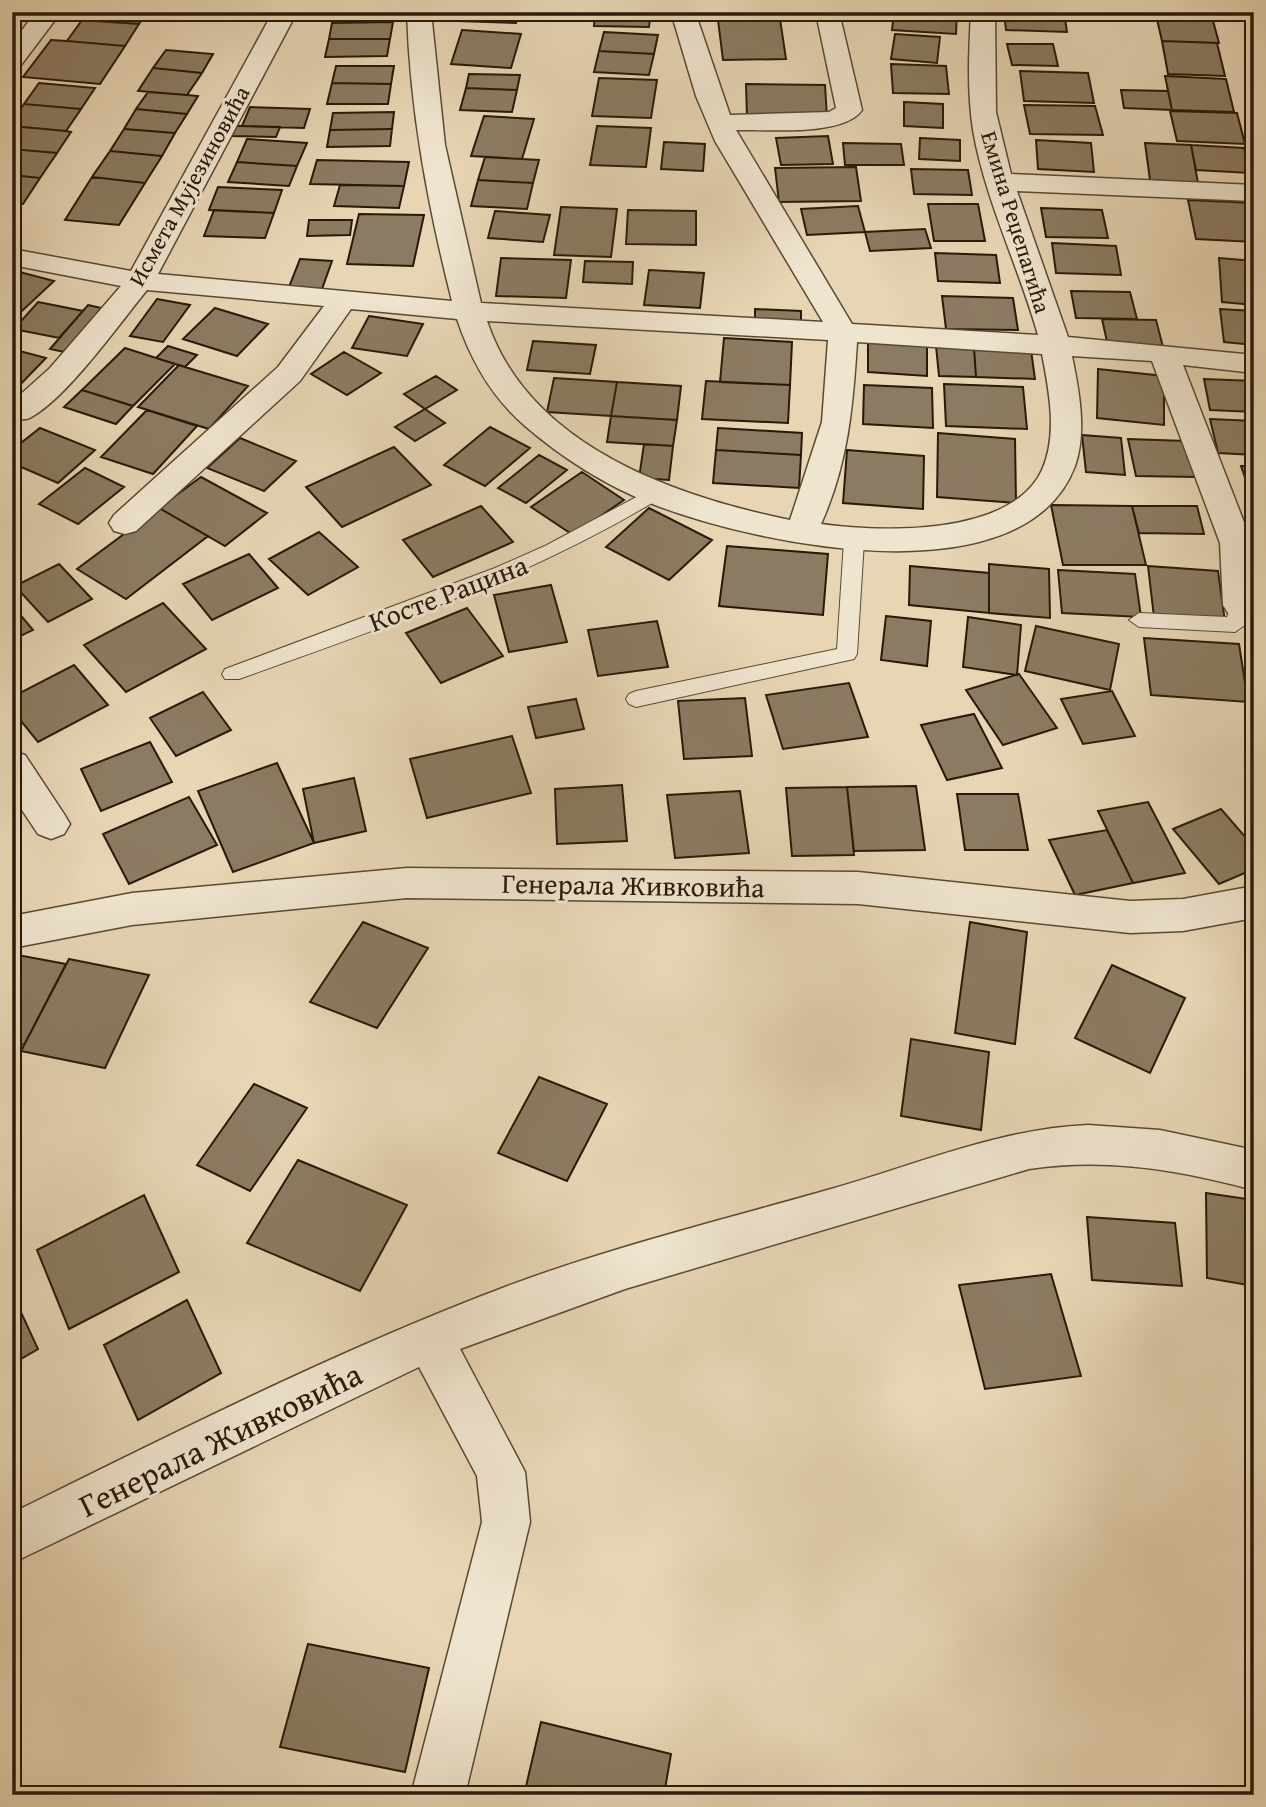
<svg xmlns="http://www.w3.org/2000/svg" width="1266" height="1807" viewBox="0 0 1266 1807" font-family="'Gentium Book Plus',serif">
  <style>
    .building { fill: #8b7b62; stroke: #281a09; stroke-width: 2 }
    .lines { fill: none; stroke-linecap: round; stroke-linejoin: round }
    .lane-casing { stroke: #584934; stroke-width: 2 }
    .street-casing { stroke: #584934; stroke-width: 3 }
    .lane { fill: #efe4ce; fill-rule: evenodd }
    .street { fill: #efe4ce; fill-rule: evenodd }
    .labels { text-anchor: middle; stroke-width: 6; stroke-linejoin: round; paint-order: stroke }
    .far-street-label { font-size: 23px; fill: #281a09; stroke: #efe4ce }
    .street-label { font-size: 28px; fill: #281a09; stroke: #efe4ce }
    .near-street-label { font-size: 33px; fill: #281a09; stroke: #efe4ce }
  </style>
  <rect width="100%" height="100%" fill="#e7d5b4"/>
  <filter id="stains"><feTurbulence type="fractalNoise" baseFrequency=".00286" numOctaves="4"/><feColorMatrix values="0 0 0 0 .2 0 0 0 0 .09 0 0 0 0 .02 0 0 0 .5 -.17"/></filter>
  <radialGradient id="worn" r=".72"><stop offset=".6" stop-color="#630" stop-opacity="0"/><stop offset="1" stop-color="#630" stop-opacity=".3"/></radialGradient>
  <path class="building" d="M87 12H147L139 24 82 20Z
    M335 12H385L382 19 333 17Z
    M460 12H519L516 23 458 21Z
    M595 12H651L649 27 594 26Z
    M722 12H766V17L722 15Z
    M894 12H957L956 34 892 30Z
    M1004 12H1064L1067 32 1006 30Z
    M1140 12V16L1077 12Z
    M1156 15 1212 17 1219 43 1162 41Z
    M780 19 786 59 723 60 718 20Z
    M82 20 139 24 125 46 67 41Z
    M393 22 390 39H329L332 23Z
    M462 30 521 34 511 68 451 64Z
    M604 32 658 35 654 54 599 51Z
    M895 34 940 37 937 63 891 59Z
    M329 39H390L387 56 325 57Z
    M51 40 67 41 125 46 100 84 23 77Z
    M1162 41 1217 43 1225 76 1168 74Z
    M1007 44H1053L1058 66 1012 65Z
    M166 50 213 54 202 73 153 68Z
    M599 51 654 54 649 75 594 72Z
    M891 64 946 66 949 94 893 93Z
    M336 66H394L391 84 332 83Z
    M153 68 202 73 187 95 138 91Z
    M1020 71 1088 73 1094 103 1024 101Z
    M469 74 520 75 517 90 466 88Z
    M1165 76 1226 79 1234 112 1172 110Z
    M599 78 657 80 651 118 592 116Z
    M39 83 95 88 81 109 24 104Z
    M332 83 391 84 388 104H327Z
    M746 84 825 85 827 118 747 117Z
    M466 88 517 90 512 112 460 110Z
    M1121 90 1168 91 1172 110 1124 108Z
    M148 92 187 95 198 96 187 114 136 109Z
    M904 102 943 104V128L904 126Z
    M24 104 81 109 66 131 12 126V121Z
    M1024 105 1095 106 1103 135 1030 134Z
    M250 107 310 109 304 128 242 126Z
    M136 109 187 114 175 133 124 129Z
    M1170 111 1237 113 1245 144 1177 141Z
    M394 112 392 129 330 130 333 113Z
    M484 116 534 119 522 159 471 156Z
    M12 126 66 131 71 132 57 153 12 149Z
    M234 126H242L280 127 276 137 230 136Z
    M597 126 651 128 646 167 590 165Z
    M124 129 175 133 162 156 110 151Z
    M392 129 390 146 327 147 330 130Z
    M828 136 833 164 781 165 776 138Z
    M920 138 960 140V161L919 159Z
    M247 139 307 143 297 166 237 162Z
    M1036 140 1091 143 1094 172 1038 169Z
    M664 142 705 144 703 171 661 169Z
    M843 143 901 144 904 165H845Z
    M1145 143 1191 145 1198 183 1150 180Z
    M1191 145 1244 148 1250 173 1196 170Z
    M12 149 57 153 40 178 12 175Z
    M110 151 162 156 145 183 92 177Z
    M485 157 539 160 533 183 478 180Z
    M317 160 409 162 404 186 310 184Z
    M237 162 297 166 289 186 228 182Z
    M856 167 861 201 779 202 775 168Z
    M911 169 968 170 972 195 914 194Z
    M12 175 40 178 23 204 12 203Z
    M92 177 145 183 119 225 65 220Z
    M478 180 533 183 527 209 471 206Z
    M340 185 404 186 399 208 334 206Z
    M218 187 282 190 274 213 209 210Z
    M1188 200 1254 203V242L1196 239Z
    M928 204H978L985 241H934Z
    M858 206 865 232 807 235 801 209Z
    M561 207 617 209 611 257 554 255Z
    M1041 208 1102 210 1108 238 1046 237Z
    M214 210 274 213 265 238 204 236Z
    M628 210 696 211V245L626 244Z
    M495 211 550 215 543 242 488 238Z
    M359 214 424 215 413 266 347 264Z
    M309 220H352L350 235 307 236Z
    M925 229 931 248 870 251 865 232Z
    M1052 243 1116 246 1121 275 1056 273Z
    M935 253 996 255 1000 283 938 281Z
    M501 258 571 260 566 298 496 296Z
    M1219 258 1254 261V305L1222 302Z
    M300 259 332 261 322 289 289 287Z
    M585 261 633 262 632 284 583 282Z
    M12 270 54 281 22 311 12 309Z
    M649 270 704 273 700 308 644 305Z
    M1071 291 1130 292 1137 319 1076 318Z
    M942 296 1013 298 1018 330 946 329Z
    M157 299 190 305 163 342 130 336Z
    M38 302 83 311 59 338 14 329Z
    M88 305 110 310 73 354 50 349Z
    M215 308 268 324 237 356 183 339Z
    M755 309 801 311V328L755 326Z
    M1220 309 1254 311V345L1224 342Z
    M369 316 423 324 407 356 352 348Z
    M1102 319 1156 320 1163 347 1108 346Z
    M724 338 792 342 790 385 720 382Z
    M868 339 927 343V376L868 372Z
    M533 341 596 345 590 374 527 370Z
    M168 346 197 355 185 367 156 358Z
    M936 346 974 348 976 377 939 376Z
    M125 348 175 364 133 406 82 390Z
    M974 348 1031 350 1035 379 976 377Z
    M12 349 46 358 12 393Z
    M344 352 381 373 347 395 311 374Z
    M179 365 185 367 248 386 209 429 138 407Z
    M1098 369 1164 376V425L1097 418Z
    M436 376 457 390 425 409 404 394Z
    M554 378 617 382 611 416 547 412Z
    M1204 379 1254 381V412L1210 410Z
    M706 381 790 385 788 423 702 419Z
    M617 382 681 386 677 420 611 416Z
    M944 384 1023 387 1027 429 946 426Z
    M864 385 932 388 933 428 863 424Z
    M82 390 133 406 116 424 64 407Z
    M425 409 445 423 415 441 395 427Z
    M147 410 197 426 153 474 101 457Z
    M611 416 677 420 673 446 607 442Z
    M1210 419 1254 421V455L1218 453Z
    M490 427 530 448 485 486 444 465Z
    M40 428 95 450 58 483 12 463V450Z
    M718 428 802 433 801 455 716 450Z
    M938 433 1015 439 1016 503 937 497Z
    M1082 435 1121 438 1125 475 1086 472Z
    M240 438 296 461 264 491 207 468Z
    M1128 439 1186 441 1195 477 1136 476Z
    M644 444 673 446 669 480 639 478Z
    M394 447 431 485 342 527 306 487Z
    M716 450 801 455 799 488 713 483Z
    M847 450 924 456 923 509 843 503Z
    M539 455 567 470 526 503 498 488Z
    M1241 466H1254V495H1251Z
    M85 468 124 487 78 524 39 504Z
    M582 472 624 500 573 535 531 507Z
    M201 477 267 513 225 546 159 508Z
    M1051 505 1132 506 1146 565H1063Z
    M481 506 513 542 433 577 403 540Z
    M1132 506H1197L1204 534 1139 533Z
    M159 508 208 536 126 599 77 569Z
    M649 508 712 540 669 580 606 547Z
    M319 532 358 567 308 595 269 559Z
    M727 546 828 554 823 615 719 606Z
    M249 554 278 588 212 620 183 584Z
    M59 564 92 599 48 622 15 586Z
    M989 564 1049 569 1050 618 989 613Z
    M910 566 989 573V613L909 605Z
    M1148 566 1218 571 1225 622 1154 617Z
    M1058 570 1135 574 1141 617 1062 613Z
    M551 585 567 642 509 652 494 595Z
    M163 603 206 649 126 692 84 645Z
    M12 605 33 630 12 640Z
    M467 608 503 656 441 683 406 633Z
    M886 616 931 621 927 666 881 660Z
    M968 617 1021 625 1017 675 963 667Z
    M657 621 668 667 598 676 588 630Z
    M1036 626 1119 644 1110 690 1025 671Z
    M1144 638 1239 644 1248 702 1151 695Z
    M74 665 108 705 38 742 12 710V697Z
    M1019 674 1057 728 1003 745 966 690Z
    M849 683 868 737 783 749 766 695Z
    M1112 691 1135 736 1083 744 1061 699Z
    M203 692 231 730 176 756 150 718Z
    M745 698 752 756 684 759 678 701Z
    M576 699 584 729 536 738 528 707Z
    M974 714 1002 768 947 780 921 725Z
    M512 736 531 793 427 818 410 759Z
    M150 742 172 782 101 811 81 769Z
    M277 763 314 843 233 872 198 791Z
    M354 778 366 831 314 843 303 789Z
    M622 785 627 841 557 844 555 789Z
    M916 786 925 850 854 851 847 787Z
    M847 787 854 855 792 856 786 788Z
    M740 791 749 853 675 858 667 795Z
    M957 794H1018L1028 850H965Z
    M189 797 217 845 129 884 103 834Z
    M1148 802 1185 873 1133 883 1098 811Z
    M1221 809 1254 847V869L1219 884 1173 829Z
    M1107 830 1133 883 1075 895 1049 840Z
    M363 922 428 948 377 1028 310 1002Z
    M970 922 1027 932 1015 1044 955 1033Z
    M12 954 66 964 24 1045 12 1043Z
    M69 959 149 975 105 1068 21 1051Z
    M1112 965 1185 998 1150 1073 1075 1038Z
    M911 1039 989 1052 981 1130 901 1116Z
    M539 1077 607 1104 567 1181 498 1153Z
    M254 1084 307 1108 250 1191 197 1165Z
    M298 1160 407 1205 360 1291 247 1243Z
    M1206 1193 1254 1200V1286L1207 1278Z
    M144 1195 179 1272 69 1329 37 1250Z
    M1087 1217 1175 1223 1182 1286 1092 1280Z
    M1051 1274 1081 1376 985 1389 959 1285Z
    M12 1293 38 1349 12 1364Z
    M187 1300 221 1373 138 1420 104 1345Z
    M308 1644 429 1668 405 1772 280 1747Z
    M541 1722 671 1754 664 1795H524Z"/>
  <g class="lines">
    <g class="lane-casing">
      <path id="lane" d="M655 487 664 493 662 497C529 578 384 627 239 679H225L222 674 225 669 495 568 547 545Z
        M854 534 864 541 857 654 854 659 636 707 629 704 626 699 629 694 636 691 837 649 844 541Z
        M1240 598 1250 605 1245 625 1235 632 1139 627 1129 620 1139 613 1227 617 1233 600Z"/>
    </g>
    <g class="street-casing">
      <path id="street" d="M36 12H61L21 65 12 67V43Z
        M273 12H297L158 274 452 301C428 206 410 111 407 12H431L445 145 481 303 823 322 715 141 696 96 671 12H695L730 115 829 112 836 108 816 13 839 12 862 110C843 137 768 129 736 130L852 324 1038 335C1019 267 985 200 973 130 967 91 969 51 971 12H995L996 112 1011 174 1254 185V201L1017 191 1068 337 1254 355V373L1183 365 1252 543V613L1240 617 1228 613 1223 605 1220 543 1152 361 1072 356C1079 390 1087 432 1075 466 1023 603 750 543 650 503 605 485 561 457 524 425 491 396 471 361 457 319L351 309 300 381 136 531 125 534 114 531 109 523 114 515 278 367 324 306 147 290C119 324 69 395 33 416 26 421 20 419 12 417V402L50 368 121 286 12 265V249L131 271ZM487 321 828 340 822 422 790 520C673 496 528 445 487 321ZM857 342 1042 354C1049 390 1058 435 1042 470 1011 537 881 532 821 524 848 464 853 407 857 342Z
        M12 751 25 755 64 814 70 824 64 834 51 839 38 834 12 795Z
        M407 868 858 872 1130 901 1183 899 1254 886V918L1183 931 1130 933 858 904 407 898 132 925 12 948V916L132 893Z
        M1088 1125 1160 1130 1254 1150V1190C1180 1170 1106 1157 1029 1169L625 1289 460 1349 525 1472 530 1522 465 1795H411L482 1522 477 1476 419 1367 12 1563V1513C174 1433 336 1351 505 1287 611 1247 722 1220 831 1189 916 1165 998 1129 1088 1125Z"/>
    </g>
    <use href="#lane" class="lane"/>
    <use href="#street" class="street"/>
  </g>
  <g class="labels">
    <g class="far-street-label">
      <text transform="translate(189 186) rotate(-61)" y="8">Исмета Мујезиновића</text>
      <text transform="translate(1016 222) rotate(73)" y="8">Емина Реџепагића</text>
    </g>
    <g class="street-label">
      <text transform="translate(448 593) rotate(-21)" y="10">Косте Рацина</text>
      <text transform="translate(633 885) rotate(1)" y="10">Генерала Живковића</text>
    </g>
    <g class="near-street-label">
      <text transform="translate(220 1439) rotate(-26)" y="12">Генерала Живковића</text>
    </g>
  </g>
  <rect width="1266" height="1807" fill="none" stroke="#e7d5b4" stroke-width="42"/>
  <rect x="14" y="14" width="1238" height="1779" fill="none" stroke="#281a09" stroke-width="3.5"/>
  <rect x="21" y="21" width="1224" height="1765" fill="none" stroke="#281a09" stroke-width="2"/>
  <rect width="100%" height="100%" filter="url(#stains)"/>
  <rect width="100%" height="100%" fill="url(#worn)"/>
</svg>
